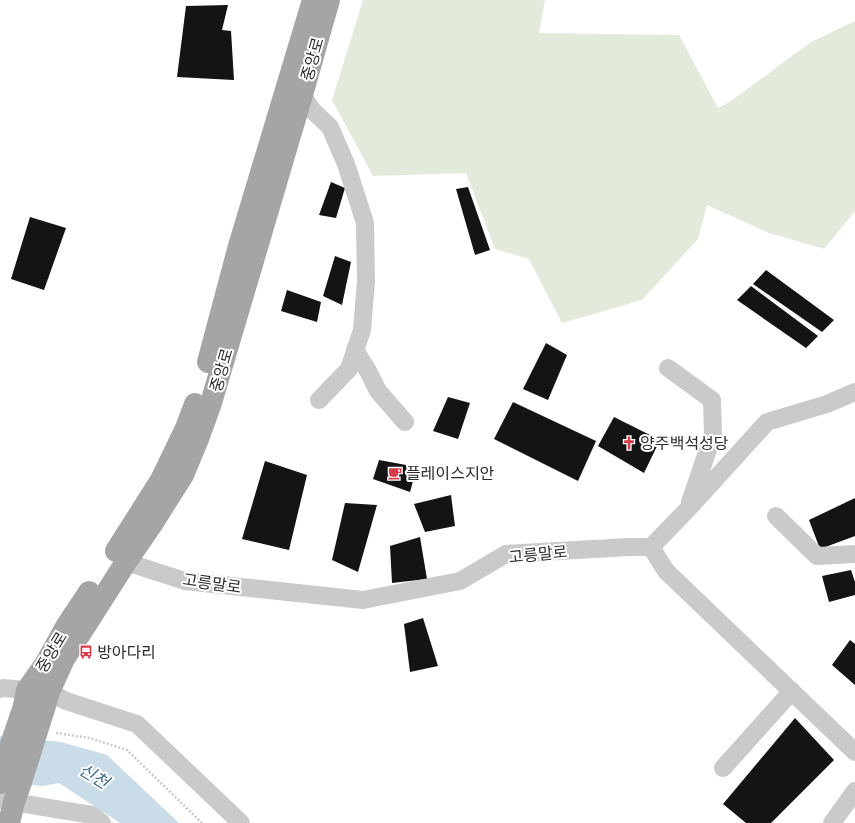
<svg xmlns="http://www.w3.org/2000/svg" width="855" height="823" viewBox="0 0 855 823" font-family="'Alegreya Sans','Noto Sans KR',sans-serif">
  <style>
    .green { fill: #e3eadc }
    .water { fill: #c9dce8 }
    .building { fill: #141414 }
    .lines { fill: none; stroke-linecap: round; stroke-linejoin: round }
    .path { stroke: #cacaca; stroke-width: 2.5; stroke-dasharray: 2 2; stroke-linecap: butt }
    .minor { stroke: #cacaca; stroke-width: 18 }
    .major { stroke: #a5a5a5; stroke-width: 22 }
    .major-bridge { stroke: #a5a5a5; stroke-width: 22 }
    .labels { text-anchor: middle; stroke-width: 4; stroke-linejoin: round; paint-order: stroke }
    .street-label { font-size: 16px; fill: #2d2d2d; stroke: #fff }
    .poi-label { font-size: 16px; fill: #2d2d2d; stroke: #fff; text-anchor: start }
    .water-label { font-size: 17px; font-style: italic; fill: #426d89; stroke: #fff }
  </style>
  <rect width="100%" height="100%" fill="#fff"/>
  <path class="green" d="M363 0H545L539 33 679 35 718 108 731 101 811 42 855 21V211L824 249 769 233 707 205 698 239 642 300 562 323 529 259 495 249 466 173 373 176 332 100Z"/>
  <path class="water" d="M0 736 61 742 107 755 179 823H120L59 783 43 786 0 782Z"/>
  <path class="building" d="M228 5 222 30 231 31 234 80 177 77 186 6Z
    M331 182 345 188 336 218 319 215Z
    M468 187 490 250 475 255 456 189Z
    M30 217 66 228 44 290 11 279Z
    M335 256 351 262 342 305 323 296Z
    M766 270 834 320 822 332 753 284Z
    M751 286 818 336 806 348 737 300Z
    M287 290 321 302 317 322 281 311Z
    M546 343 567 355 548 400 523 389Z
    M448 397 470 403 458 439 433 431Z
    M513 402 596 441 578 481 494 439Z
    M614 417 660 440 644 473 598 446Z
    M379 460 417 467 410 492 373 479Z
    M265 461 307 475 289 550 242 539Z
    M451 495 455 526 425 532 414 504Z
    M855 498V536L820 549 809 520Z
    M345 503 377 505 358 572 332 560Z
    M420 537 427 579 392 583 390 546Z
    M851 570 855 582V595L829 602 822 576Z
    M423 618 438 666 410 672 404 624Z
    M850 640 855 644V685L832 665Z
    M795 718 834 760 771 823H746L723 804Z"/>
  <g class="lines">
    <path class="path" d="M56 733 90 738 127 750 202 823"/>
    <path class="minor" d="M302 95 313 111 330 127 346 164 365 223 366 281 362 330 349 369 319 400
      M355 350 368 371 378 391 405 422
      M668 368 712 400 713 435 690 502
      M776 516 817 556 855 554
      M651 547 666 571 855 752
      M126 562 185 581 363 600 460 581 506 554 629 547H651L688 509 767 422 827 404 855 392
      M0 689 3 688 49 692 66 701 137 724 241 823
      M723 768 792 691
      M0 800 92 815 102 823
      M832 823 855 791"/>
    <path class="major" d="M208 362 239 246 313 0
      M116 551 161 480 186 428 195 404
      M24 706 27 690 46 663 67 625 89 592
      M44 709 49 692 64 659 126 562 152 524 183 475 198 439 211 403 302 95 329 0
      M9 823 14 802 21 782"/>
    <path class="major-bridge" d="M21 782 44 709
      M0 783 6 759 24 706"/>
  </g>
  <defs>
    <g id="church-bare" transform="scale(1.08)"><path d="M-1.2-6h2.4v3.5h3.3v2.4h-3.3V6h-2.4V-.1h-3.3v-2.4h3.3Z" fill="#d73d49" stroke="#fff" stroke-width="2.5" paint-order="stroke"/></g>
    <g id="cafe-bare" transform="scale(1.08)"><path d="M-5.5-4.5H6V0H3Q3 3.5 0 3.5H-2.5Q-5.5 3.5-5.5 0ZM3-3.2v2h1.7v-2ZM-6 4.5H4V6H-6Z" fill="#d73d49" stroke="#fff" stroke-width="2.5" paint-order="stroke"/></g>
    <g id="bus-bare" transform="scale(1.08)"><path d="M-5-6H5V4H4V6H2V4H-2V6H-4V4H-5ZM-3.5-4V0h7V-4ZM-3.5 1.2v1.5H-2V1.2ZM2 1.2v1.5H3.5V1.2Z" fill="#d73d49" stroke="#fff" stroke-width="2.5" paint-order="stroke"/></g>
  </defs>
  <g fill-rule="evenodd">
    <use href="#church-bare" x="629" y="443"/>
    <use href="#cafe-bare" x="395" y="473"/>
    <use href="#bus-bare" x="86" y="652"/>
  </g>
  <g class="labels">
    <g class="street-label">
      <text transform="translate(312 59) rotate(-74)" y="6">중앙로</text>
      <text transform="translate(221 370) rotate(-74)" y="6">중앙로</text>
      <text transform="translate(538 554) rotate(-6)" y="6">고릉말로</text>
      <text transform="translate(212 583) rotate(8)" y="6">고릉말로</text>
      <text transform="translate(51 652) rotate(-59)" y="6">중앙로</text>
    </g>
    <g class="poi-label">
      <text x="640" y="449">양주백석성당</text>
      <text x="406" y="479">플레이스지안</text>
      <text x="97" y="658">방아다리</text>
    </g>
    <g class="water-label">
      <text transform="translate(94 776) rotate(32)" y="6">신천</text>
    </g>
  </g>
</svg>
